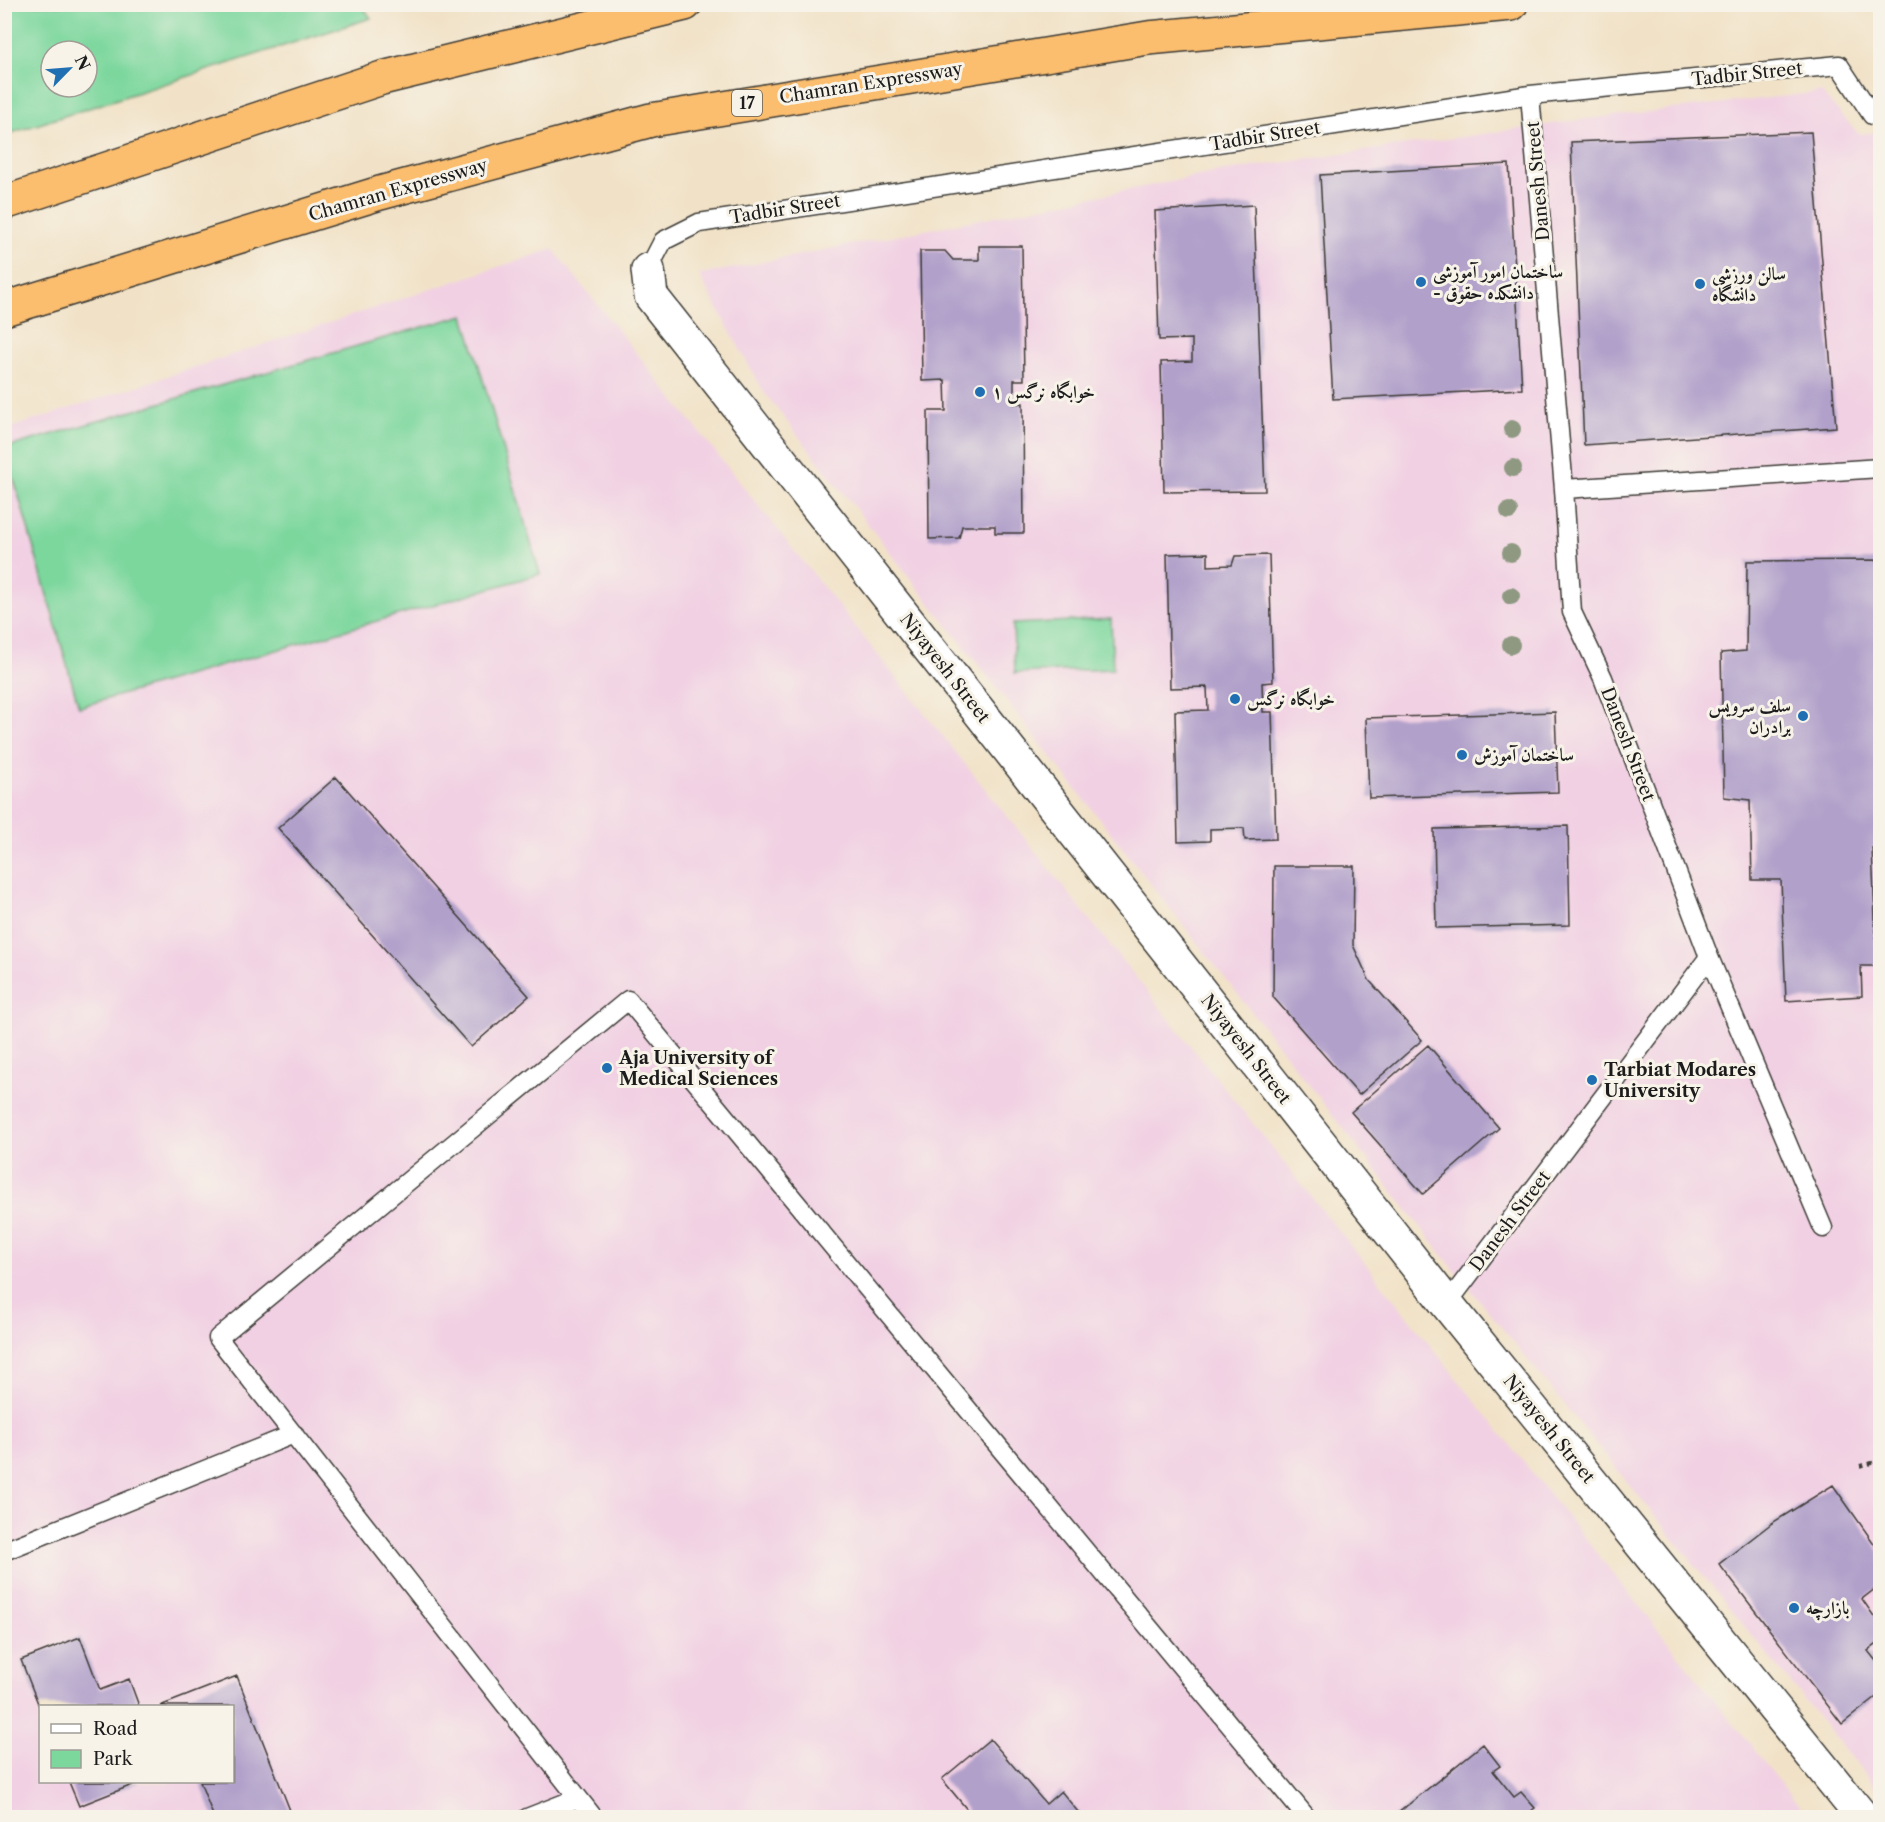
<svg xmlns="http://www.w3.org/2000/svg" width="1885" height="1822" viewBox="0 0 1885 1822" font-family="'Libre Caslon Text',Amiri,serif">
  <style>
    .built { fill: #f1d0e3; fill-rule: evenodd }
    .park { fill: #7cd79d; stroke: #4c7a5c; stroke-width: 1.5; fill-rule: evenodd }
    .building { fill: #b1a0ca }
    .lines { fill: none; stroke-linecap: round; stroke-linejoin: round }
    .lane-casing { stroke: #3c3a36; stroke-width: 21 }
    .street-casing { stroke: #3c3a36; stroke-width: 36 }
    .highway-casing { stroke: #3c3a36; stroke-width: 36 }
    .path { stroke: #3c3a36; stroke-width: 4; stroke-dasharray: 4.5 4.5; stroke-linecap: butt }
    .lane { stroke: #fff; stroke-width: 18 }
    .street { stroke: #fff; stroke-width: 33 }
    .highway { stroke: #fbbd6e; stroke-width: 33 }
    .tree { fill: #8f9982 }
    .poi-dot { fill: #1f6fb2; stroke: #f7f3e8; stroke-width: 2 }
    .labels { text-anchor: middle; stroke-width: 6; stroke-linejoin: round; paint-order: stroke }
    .shield { fill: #f7f3e8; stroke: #5e5c59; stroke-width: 1.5 }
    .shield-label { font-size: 16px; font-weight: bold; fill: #1c1c1c }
    .street-label { font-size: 18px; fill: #1c1c1c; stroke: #f7f3e8 }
    .poi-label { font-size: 18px; font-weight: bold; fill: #1c1c1c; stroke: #f7f3e8; text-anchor: start }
  </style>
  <rect width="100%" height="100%" fill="#f7f3e8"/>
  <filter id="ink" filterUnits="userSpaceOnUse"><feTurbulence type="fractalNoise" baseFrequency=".0167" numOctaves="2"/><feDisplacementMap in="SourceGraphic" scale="12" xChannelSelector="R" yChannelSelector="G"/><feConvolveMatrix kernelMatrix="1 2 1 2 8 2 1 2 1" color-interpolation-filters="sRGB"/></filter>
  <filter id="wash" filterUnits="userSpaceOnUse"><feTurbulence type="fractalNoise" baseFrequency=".008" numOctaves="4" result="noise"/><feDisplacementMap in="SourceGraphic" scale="24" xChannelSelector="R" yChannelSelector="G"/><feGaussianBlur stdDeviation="1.35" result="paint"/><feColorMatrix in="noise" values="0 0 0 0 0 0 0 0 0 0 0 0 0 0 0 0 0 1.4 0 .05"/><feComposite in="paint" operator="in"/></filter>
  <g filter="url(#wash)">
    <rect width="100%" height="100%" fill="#f1e2c7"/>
    <path class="built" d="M1821 92 1859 134 1880 132V1793L1449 1263 763 391 699 275 1218 172 1587 119Z
      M553 249 1808 1817H5L4 430ZM40 1706H232V1782H40Z"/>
    <path class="park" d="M361 4 371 18 5 135V5ZM51 51H87V87H51Z
      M464 315 540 574 79 707 5 448Z
      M1111 619 1113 669 1015 673 1013 624Z"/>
    <g id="blocks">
      <path class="building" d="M1811 132 1836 427 1584 445 1571 142Z
        M1509 164 1522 389 1333 399 1320 175Z
        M1254 205 1265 491 1164 492 1161 362 1192 361V339L1159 340 1155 211Z
        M979 246H1022L1024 380H1014V404L1023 403 1024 533H995V526H962L959 538 929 539 928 411H946L945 380 922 381 920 251H945L953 260H979Z
        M1208 553V566L1232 565 1235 556 1269 555 1273 682 1262 683 1263 712H1272L1276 839 1245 840 1244 828 1210 829V841L1178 842 1175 711 1208 710 1207 687 1170 688 1167 554Z
        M1880 560V847L1872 848 1877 966H1861L1862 996 1786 1001 1781 880H1752L1750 800 1724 797 1721 653 1746 651 1747 561Z
        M1555 712 1558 792 1369 798 1366 718Z
        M336 777 529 996 471 1047 278 828Z
        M1568 826 1570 925 1436 928 1434 829Z
        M1274 866H1354L1353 945 1369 980 1422 1040 1359 1095 1273 997Z
        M1428 1045 1499 1128 1423 1194 1351 1112Z
        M1833 1485 1880 1552V1585L1862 1599 1880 1625V1642L1868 1651 1880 1666V1694L1842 1724 1719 1564 1772 1523Z
        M80 1637 100 1690 129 1679 139 1706H39L21 1660Z
        M237 1676 293 1818H214L200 1782H232V1706H160Z
        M990 1739 1046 1804 1061 1791 1083 1818H974L942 1779Z
        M1483 1744 1500 1766 1493 1771 1514 1797 1521 1792 1535 1808 1527 1814 1530 1818H1392Z
        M69 1782H140L79 1806Z"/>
    </g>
  </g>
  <g filter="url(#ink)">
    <use href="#blocks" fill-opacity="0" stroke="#3c3a36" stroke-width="1.5"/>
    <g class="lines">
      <g class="lane-casing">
        <path id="lane" d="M648 270 663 241 699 223 1530 95 1839 65 1872 115H1880
          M1564 489 1880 468
          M1709 957 1823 1228
          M1447 1304 1709 957 1603 678 1572 612 1564 489 1530 95
          M4 1551 294 1434
          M527 1818 578 1798
          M594 1818 218 1338 628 1000 1307 1818"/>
      </g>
      <g class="street-casing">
        <path id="street" d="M648 270 651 296 1447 1304 1863 1818"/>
      </g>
      <g class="highway-casing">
        <path id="highway" d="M4 203 382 78 685 4
          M4 309 380 193 651 120 1148 38 1511 4"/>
      </g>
      <path class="path" d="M1860 1466 1880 1461"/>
      <use href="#lane" class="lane"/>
      <use href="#street" class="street"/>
      <use href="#highway" class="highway"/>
    </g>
    <g class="tree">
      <circle cx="1512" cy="429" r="9"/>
      <circle cx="1513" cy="468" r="9"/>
      <circle cx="1509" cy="511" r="9"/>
      <circle cx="1511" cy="553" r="9"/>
      <circle cx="1511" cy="596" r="9"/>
      <circle cx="1511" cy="645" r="9"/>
    </g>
  </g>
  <g class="poi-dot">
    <circle cx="1421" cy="282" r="6"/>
    <circle cx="1700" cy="284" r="6"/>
    <circle cx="980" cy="392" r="6"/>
    <circle cx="1235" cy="699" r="6"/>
    <circle cx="1803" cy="716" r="6"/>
    <circle cx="1462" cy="755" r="6"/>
    <circle cx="607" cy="1068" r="6"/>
    <circle cx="1592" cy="1080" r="6"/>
    <circle cx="1794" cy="1608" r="6"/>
  </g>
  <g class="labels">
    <rect class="shield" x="732" y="90" width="30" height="26" rx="4.5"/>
    <g class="shield-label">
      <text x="747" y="109">17</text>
    </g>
    <g class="street-label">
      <text transform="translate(1747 74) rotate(-6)" y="6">Tadbir Street</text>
      <text transform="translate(871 83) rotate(-9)" y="6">Chamran Expressway</text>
      <text transform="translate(1265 136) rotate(-9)" y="6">Tadbir Street</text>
      <text transform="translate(1538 181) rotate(-95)" y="6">Danesh Street</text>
      <text transform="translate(398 190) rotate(-16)" y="6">Chamran Expressway</text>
      <text transform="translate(785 209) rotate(-9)" y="6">Tadbir Street</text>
      <text transform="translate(945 668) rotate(52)" y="6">Niyayesh Street</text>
      <text transform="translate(1628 744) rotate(69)" y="6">Danesh Street</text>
      <text transform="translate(1246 1049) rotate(52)" y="6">Niyayesh Street</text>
      <text transform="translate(1510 1221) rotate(-53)" y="6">Danesh Street</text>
      <text transform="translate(1549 1429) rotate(51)" y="6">Niyayesh Street</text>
    </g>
    <g class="poi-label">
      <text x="1433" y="278">ساختمان امور آموزشی<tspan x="1433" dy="21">- دانشکده حقوق</tspan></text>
      <text x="1712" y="280">سالن ورزشی<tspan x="1712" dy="21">دانشگاه</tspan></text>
      <text x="992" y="398">خوابگاه نرگس ۱</text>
      <text x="1247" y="705">خوابگاه نرگس</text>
      <text x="1791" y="712" text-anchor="end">سلف سرویس<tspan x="1791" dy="21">برادران</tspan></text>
      <text x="1474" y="761">ساختمان آموزش</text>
      <text x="619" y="1064">Aja University of<tspan x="619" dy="21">Medical Sciences</tspan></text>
      <text x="1604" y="1076">Tarbiat Modares<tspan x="1604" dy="21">University</tspan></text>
      <text x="1806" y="1614">بازارچه</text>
    </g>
  </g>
  <rect width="1885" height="1822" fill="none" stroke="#f7f3e8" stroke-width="24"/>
  <rect x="39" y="1705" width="195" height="78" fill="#f7f3e8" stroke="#9f9d96" stroke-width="1.5"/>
  <rect x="51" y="1724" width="30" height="9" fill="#ffffff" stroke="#9f9d96" stroke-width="1.5"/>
  <text x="93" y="1735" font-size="18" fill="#1c1c1c">Road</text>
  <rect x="51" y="1750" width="30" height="18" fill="#7cd79d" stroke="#9f9d96" stroke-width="1.5"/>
  <text x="93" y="1765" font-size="18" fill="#1c1c1c">Park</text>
  <g transform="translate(69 69) rotate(65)"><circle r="28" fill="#f7f3e8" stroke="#9f9d96" stroke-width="1.5"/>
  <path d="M0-4.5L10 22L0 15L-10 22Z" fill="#1f6fb2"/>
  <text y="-9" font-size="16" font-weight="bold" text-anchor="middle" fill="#1c1c1c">N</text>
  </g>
</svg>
